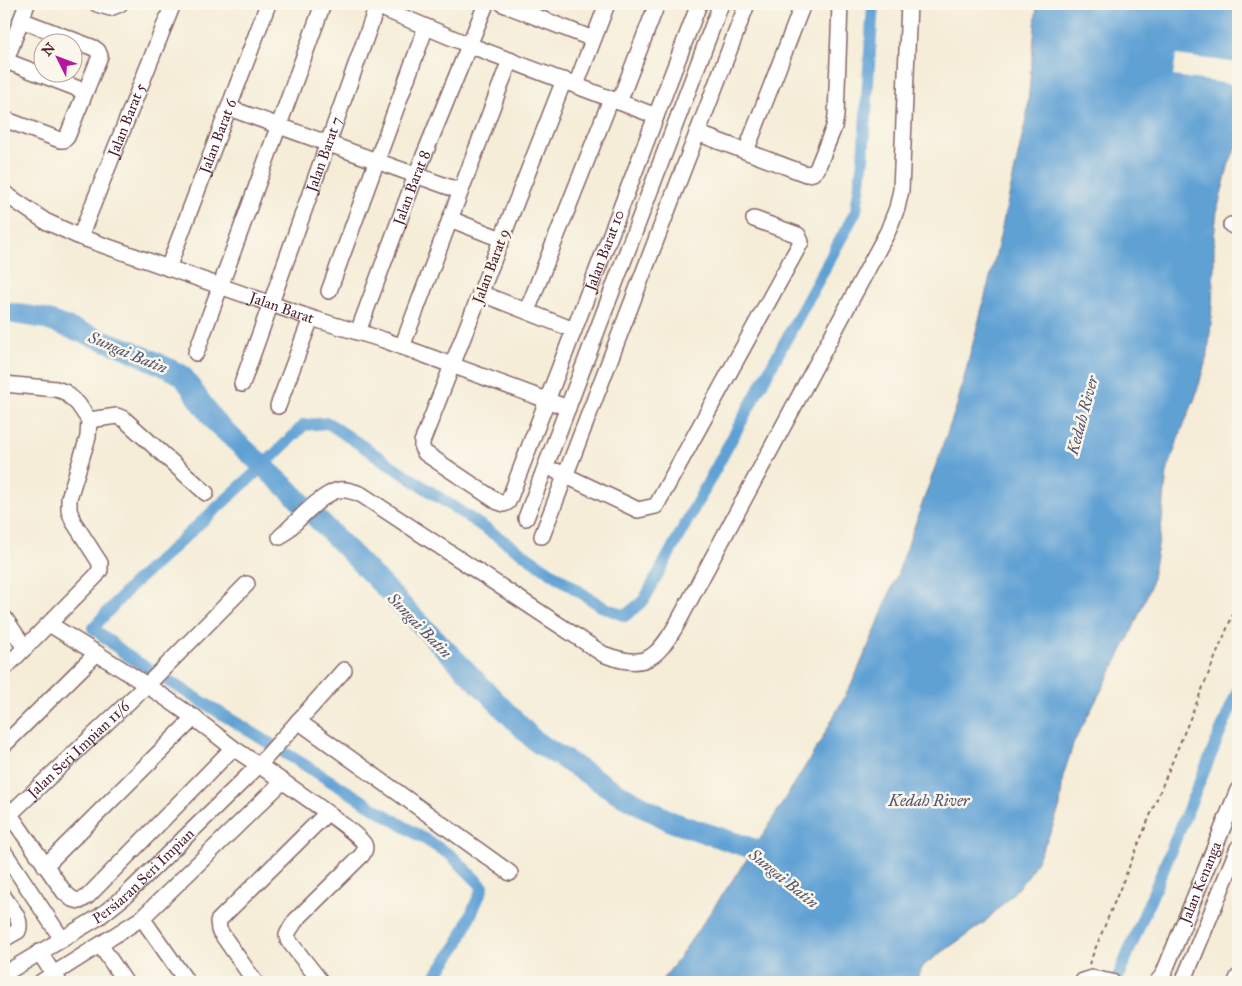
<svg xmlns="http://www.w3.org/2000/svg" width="1242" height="986" viewBox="0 0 1242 986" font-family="'IM FELL Great Primer',serif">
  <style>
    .water { fill: #61a1d4; stroke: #566080 }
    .pier { fill: #f5edd8 }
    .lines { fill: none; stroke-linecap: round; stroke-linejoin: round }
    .canal { stroke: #61a1d4; stroke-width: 12 }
    .river { stroke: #61a1d4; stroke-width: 21 }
    .minor-casing { stroke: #866768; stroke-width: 18 }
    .path { stroke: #866768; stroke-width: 2; stroke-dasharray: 4 4; stroke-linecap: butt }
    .minor { stroke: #fff; stroke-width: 15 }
    .labels { text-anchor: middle; stroke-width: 5; stroke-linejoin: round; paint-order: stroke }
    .street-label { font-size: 15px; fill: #4a1f2b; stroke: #fbf7ec }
    .water-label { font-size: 16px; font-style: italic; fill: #53536f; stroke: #fbf7ec }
  </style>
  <rect width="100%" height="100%" fill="#fbf7ec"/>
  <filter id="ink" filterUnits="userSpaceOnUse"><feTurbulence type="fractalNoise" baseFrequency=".02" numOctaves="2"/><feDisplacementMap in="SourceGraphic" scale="10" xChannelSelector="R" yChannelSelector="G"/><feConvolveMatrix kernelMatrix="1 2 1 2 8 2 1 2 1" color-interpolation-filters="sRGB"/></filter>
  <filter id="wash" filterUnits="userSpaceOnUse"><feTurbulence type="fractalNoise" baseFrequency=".0096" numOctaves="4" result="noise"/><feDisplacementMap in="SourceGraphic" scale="20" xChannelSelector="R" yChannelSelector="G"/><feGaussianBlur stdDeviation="1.12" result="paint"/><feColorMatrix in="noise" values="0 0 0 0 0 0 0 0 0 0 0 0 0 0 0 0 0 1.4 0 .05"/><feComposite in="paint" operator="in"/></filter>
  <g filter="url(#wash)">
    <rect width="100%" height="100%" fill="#f5edd8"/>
    <path class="water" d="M1037 4H1238V144L1229 163 1217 211 1214 238V267L1211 323 1208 353 1195 398 1178 439 1167 472 1161 530 1150 588 1128 640 1074 742 1063 776 1060 806 1051 831 1038 859 1028 876 1009 898 985 922 924 965 914 982H660L674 965 754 849 819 744 854 679 876 628 900 567 957 405 996 254 1027 115Z"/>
    <path class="pier" d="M1176 55 1238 63V85L1173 76Z"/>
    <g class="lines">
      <path class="canal" d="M431 982 458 944 483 887 452 856 128 656 93 628 131 586 263 466 304 425 328 423 601 606 625 616 644 600 856 211 863 160 873 4
        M1116 982 1238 690"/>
      <path class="river" d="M4 312 42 318 130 350 182 375 215 422 288 489 535 741 616 792 672 822 754 849 774 867"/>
    </g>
  </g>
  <g filter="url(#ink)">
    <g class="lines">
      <g class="minor-casing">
        <g id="minor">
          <path d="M97 4 110 8 120 4"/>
          <path d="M372 4 469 45 656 116"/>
          <path d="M503 4 593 39"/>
          <path d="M6 61 84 91"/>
          <path d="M4 66 27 4"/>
          <path id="s1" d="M564 80 422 442V448L425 453 498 502 504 504 508 502 510 497 699 4"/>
          <path d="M576 85 607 4"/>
          <path d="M619 102 657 4"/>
          <path d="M229 108 460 191"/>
          <path d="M4 119 60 140H64L67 137 100 56 98 51 94 48 21 20"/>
          <path d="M697 133 806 174 813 173 817 169 834 127 836 116 840 4"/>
          <path d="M746 151 803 4"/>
          <path id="s2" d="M4 193 45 221 80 237 311 318 384 340 568 408"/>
          <path d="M450 219 501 239"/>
          <path d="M1231 225 1238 228"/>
          <path id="s3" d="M80 237 173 4"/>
          <path id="s4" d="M168 268 268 4"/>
          <path d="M329 291 426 27"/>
          <path d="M480 293 574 330"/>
          <path d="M527 311 611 99"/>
          <path id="s5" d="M358 332 416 175 486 4"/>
          <path d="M402 347 510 60"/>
          <path d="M196 353 323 4"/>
          <path d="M4 384 56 389 65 392 78 404 89 420 88 437 69 498V510L73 521 100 563V570L96 576 4 669"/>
          <path id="s6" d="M242 384 377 6"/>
          <path d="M278 406 311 318"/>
          <path d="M89 420 117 416 124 419 206 493"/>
          <path d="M556 471 638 510 656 506 801 242 798 235 754 219"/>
          <path d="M526 518 721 4"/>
          <path d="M542 536 747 4"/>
          <path d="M280 537C295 524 320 494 339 490 347 489 355 492 362 495L603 654C644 670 656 660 677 624L888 231 897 208 901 190 909 4"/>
          <path d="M4 617 25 648"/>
          <path d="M49 624C113 663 174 700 233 748"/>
          <path d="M298 721 510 873"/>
          <path d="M4 745 97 653"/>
          <path d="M4 806 64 892 72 899 80 901 88 896 233 748C251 760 360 832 364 844 366 848 364 852 362 855L296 920 290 929 287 935 288 940 321 982"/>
          <path id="s7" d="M10 814 153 679 247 584"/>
          <path d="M4 852 62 939"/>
          <path d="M45 866 195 717"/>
          <path d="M4 897C10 907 23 919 18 931L4 939"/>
          <path d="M142 918 187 982"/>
          <path d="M101 946 125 982"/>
          <path d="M39 952 59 982"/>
          <path id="s8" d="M4 974 99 917 124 897 259 765 344 670"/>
          <path d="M41 982 142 918 282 782"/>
          <path d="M255 982 219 930 218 921 327 813"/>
          <path d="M1083 982V981L1092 978 1112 982"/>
          <path id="s9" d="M1157 982 1163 975 1238 790"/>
          <path d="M1183 982 1238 848"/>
          <path d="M1236 982 1238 977"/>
        </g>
      </g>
      <path class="path" d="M1089 964 1238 602"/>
      <use href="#minor" class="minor"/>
    </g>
  </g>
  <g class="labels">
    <g class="street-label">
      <text dy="5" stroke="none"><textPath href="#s3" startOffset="126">Jalan Barat 5</textPath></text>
      <text dy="5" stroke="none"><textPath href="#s4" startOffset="141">Jalan Barat 6</textPath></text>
      <text dy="5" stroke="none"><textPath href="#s6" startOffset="244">Jalan Barat 7</textPath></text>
      <text dy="5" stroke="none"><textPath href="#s5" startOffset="154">Jalan Barat 8</textPath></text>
      <text dy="5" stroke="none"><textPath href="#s1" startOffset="769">Jalan Barat 10</textPath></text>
      <text transform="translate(491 266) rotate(-69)" y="5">Jalan Barat 9</text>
      <text dy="5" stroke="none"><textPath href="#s2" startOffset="302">Jalan Barat</textPath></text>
      <text dy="5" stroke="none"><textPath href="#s7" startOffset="94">Jalan Seri Impian 11/6</textPath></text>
      <text dy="5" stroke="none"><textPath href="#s8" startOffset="171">Persiaran Seri Impian</textPath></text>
      <text dy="5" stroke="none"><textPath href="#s9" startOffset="109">Jalan Kenanga</textPath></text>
    </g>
    <g class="water-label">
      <text transform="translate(128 352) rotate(23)" y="6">Sungai Batin</text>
      <text transform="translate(1082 415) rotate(-75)" y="6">Kedah River</text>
      <text transform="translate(420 625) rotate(46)" y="6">Sungai Batin</text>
      <text x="929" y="806">Kedah River</text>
      <text transform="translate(784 878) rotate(39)" y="6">Sungai Batin</text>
    </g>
  </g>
  <rect width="1242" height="986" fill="none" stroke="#fbf7ec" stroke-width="20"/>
  <g transform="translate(58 58) rotate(312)"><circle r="24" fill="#fbf7ec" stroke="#b4a19f"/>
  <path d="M0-4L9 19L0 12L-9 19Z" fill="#b5179e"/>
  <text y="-8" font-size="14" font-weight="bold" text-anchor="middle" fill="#4a1f2b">N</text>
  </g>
</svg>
